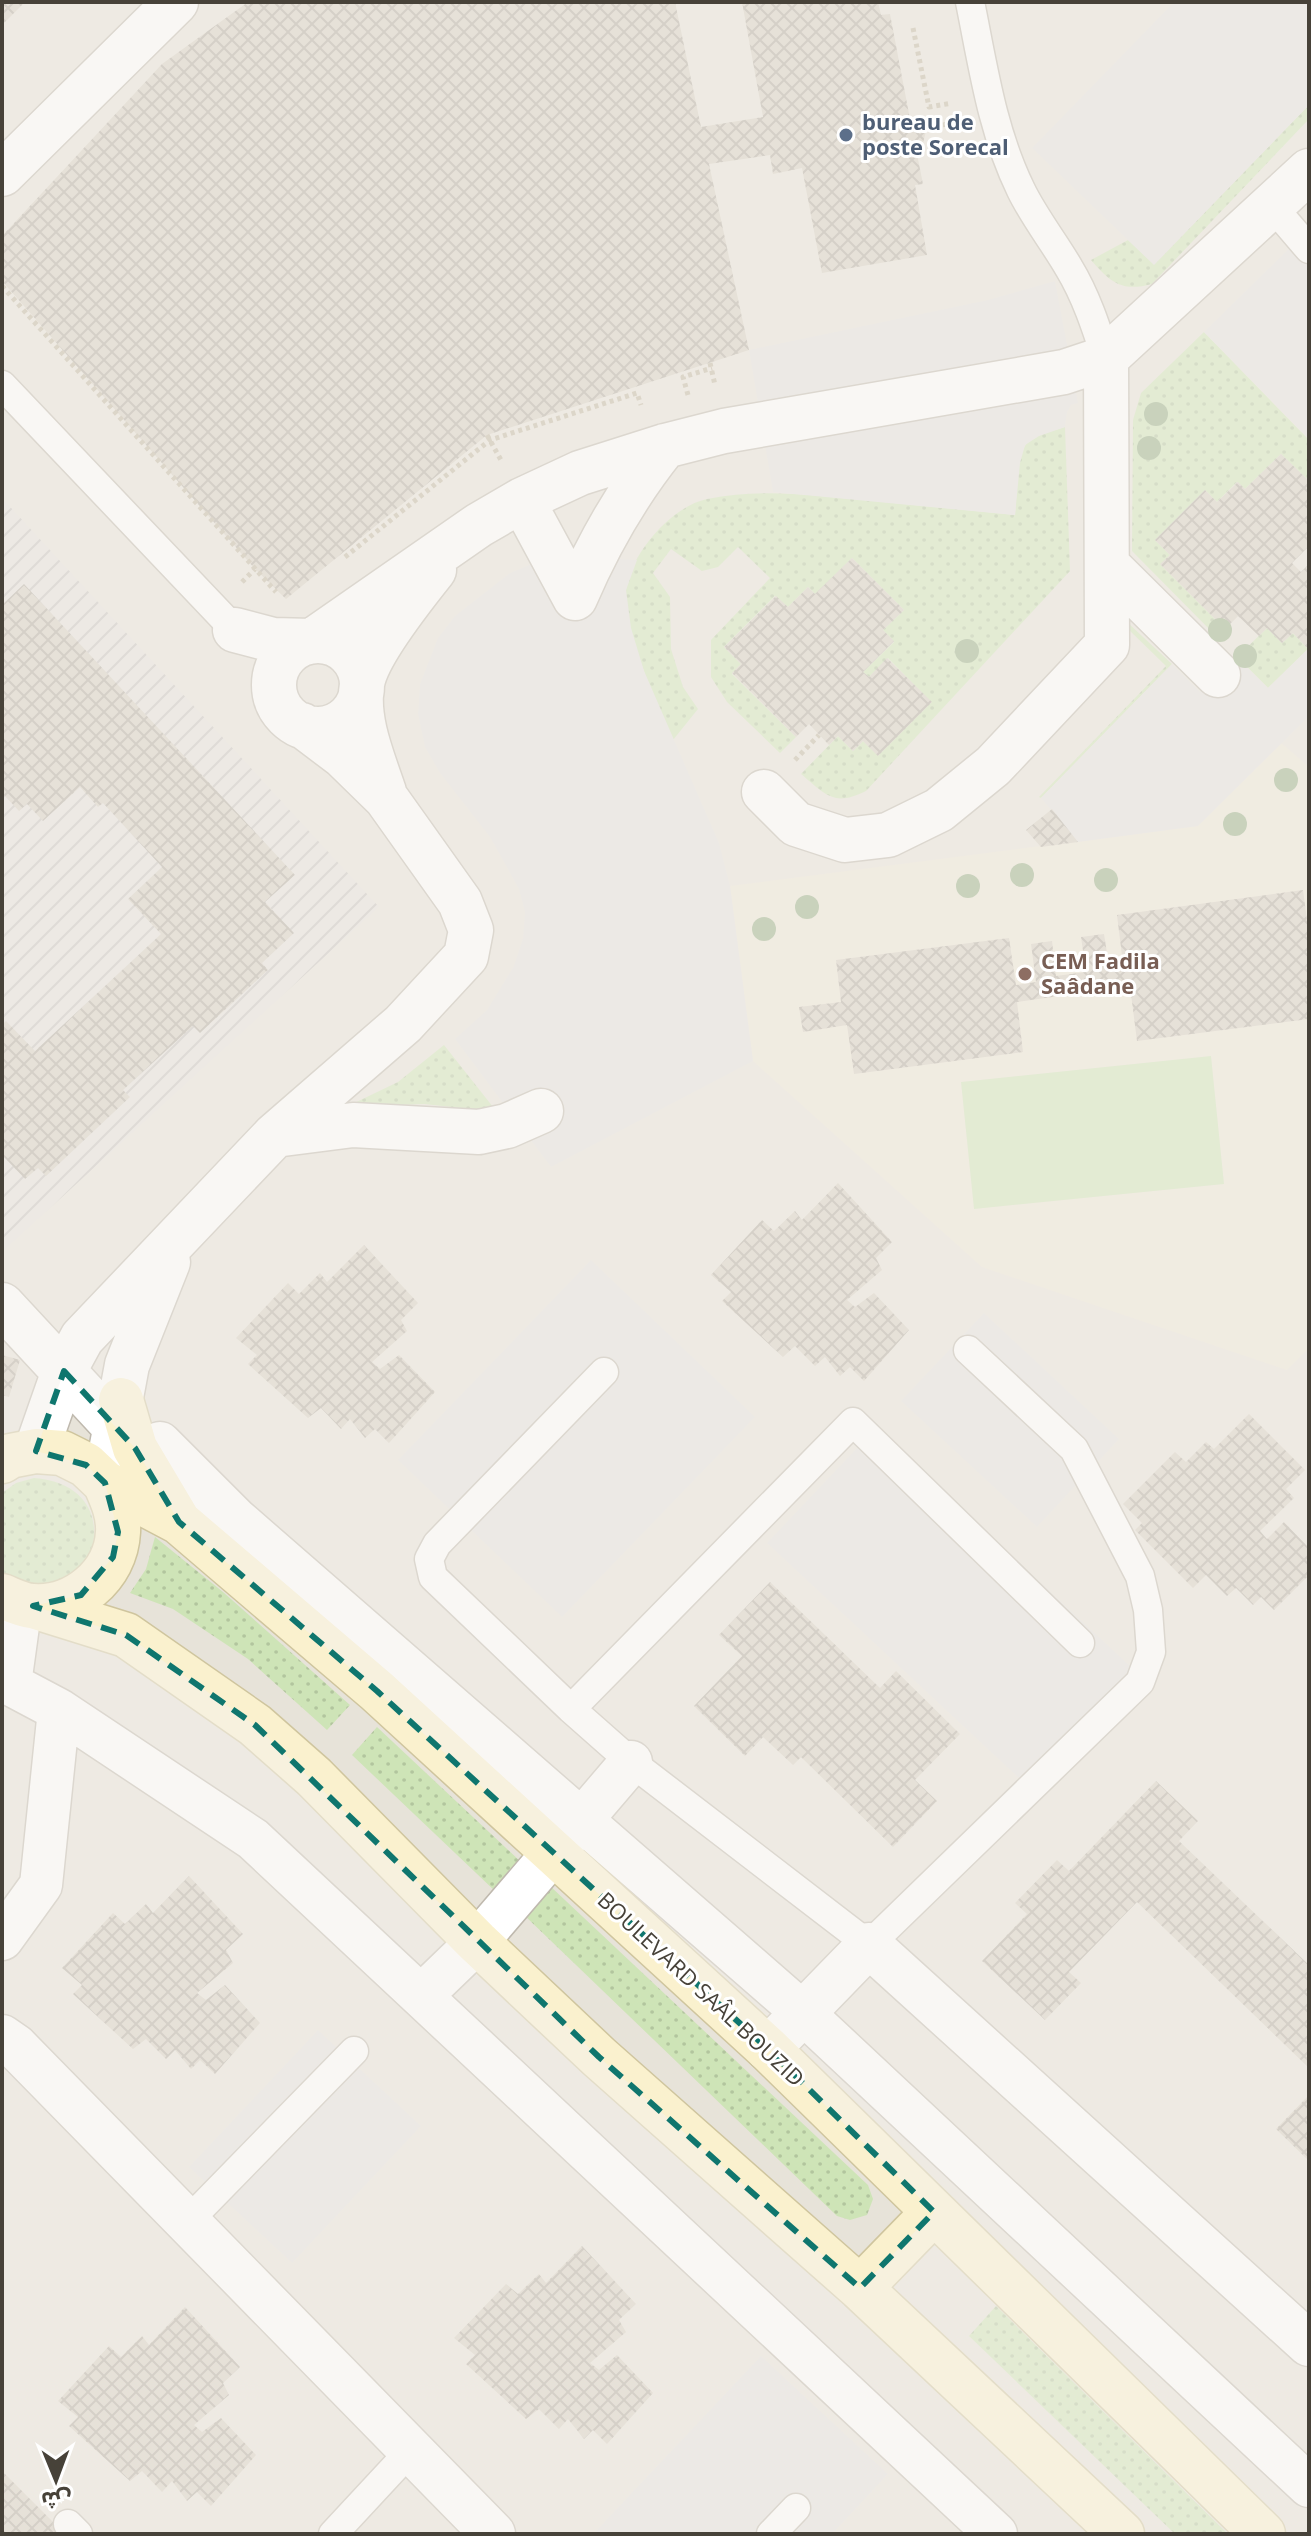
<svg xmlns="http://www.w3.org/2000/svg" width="1311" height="2536" viewBox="0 0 1311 2536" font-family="'Open Sans','Noto Sans Arabic',sans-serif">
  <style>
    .residential { fill: #e7e3d9 }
    .industrial { fill: url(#industrial-furrows) }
    .education { fill: #ece6d6 }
    .grass { fill: url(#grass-dots) }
    .pitch { fill: #cee4b7 }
    .parking { fill: #e3e1de }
    .building { fill: url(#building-cross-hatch) }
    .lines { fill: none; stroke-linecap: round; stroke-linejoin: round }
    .service-casing { stroke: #bfb9ae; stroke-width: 31 }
    .pedestrian-casing { stroke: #bfb9ae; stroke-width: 45 }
    .minor-casing { stroke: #bfb9ae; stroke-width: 47 }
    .secondary-casing { stroke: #cfc59e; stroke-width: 47 }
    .path { stroke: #bfb5a0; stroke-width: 5; stroke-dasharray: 4 4; stroke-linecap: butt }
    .service { stroke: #fff; stroke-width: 28 }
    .pedestrian { stroke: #fff; stroke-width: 42 }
    .minor { stroke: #fff; stroke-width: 44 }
    .secondary { stroke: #faf1ce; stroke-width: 44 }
    .tree { fill: #95ad84 }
    .marked { fill: none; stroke: #0f766e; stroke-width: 6; stroke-dasharray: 16 10; stroke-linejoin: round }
    .service-dot { fill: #5c6f8a; stroke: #fff; stroke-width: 3 }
    .education-dot { fill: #8d6e63; stroke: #fff; stroke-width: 3 }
    .labels { text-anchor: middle; stroke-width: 6; stroke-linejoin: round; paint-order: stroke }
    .service-label { font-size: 22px; font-weight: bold; fill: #4e5e75; stroke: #fff; text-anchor: start }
    .education-label { font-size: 22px; font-weight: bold; fill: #785e54; stroke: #fff; text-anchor: start }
    .street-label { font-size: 22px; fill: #474239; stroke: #fff }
  </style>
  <defs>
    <pattern id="industrial-furrows" width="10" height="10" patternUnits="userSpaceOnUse" patternTransform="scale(2)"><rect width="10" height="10" fill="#e4e0dc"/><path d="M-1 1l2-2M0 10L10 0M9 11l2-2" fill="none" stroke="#c5c1be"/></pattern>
    <pattern id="grass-dots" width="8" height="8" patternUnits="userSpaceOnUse" patternTransform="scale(2)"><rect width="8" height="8" fill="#cee4b7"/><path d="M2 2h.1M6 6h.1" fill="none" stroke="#b2c59e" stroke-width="1.8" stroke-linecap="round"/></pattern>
    <pattern id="building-cross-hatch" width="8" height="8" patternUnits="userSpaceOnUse" patternTransform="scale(2)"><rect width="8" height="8" fill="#d5cec1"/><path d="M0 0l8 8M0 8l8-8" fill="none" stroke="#afa99e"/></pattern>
  </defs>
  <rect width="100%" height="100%" fill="#f4f1eb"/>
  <path class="residential" d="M2 2H1309V2534H2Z"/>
  <path class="industrial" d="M2 498 379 907 2 1252Z"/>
  <path class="education" d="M1281 743 1309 767V1348L1287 1370 982 1267 753 1061 730 886 1197 826Z"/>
  <path class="grass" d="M1309 105V119L1152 284C1122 292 1111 283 1091 260L1128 240 1154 264Z
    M1204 332 1309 440V481L1281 454 1245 489 1237 482 1217 502 1205 490 1155 540 1170 555 1161 565 1225 629 1217 637 1132 551 1133 420 1141 393Z
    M1065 427 1070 571 866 791C834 807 826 795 801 774L838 736 853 751 863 741 878 755 931 702 888 658 869 677 863 672 894 642 883 630 904 610 852 558 815 594 808 587 788 607 775 596 724 647 741 664 732 674 796 737 780 753 727 702 711 677V640L770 578 738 547 718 567 702 571 671 549 653 573 670 597 671 649 683 687 698 709 673 740C657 702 622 630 626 590 630 554 672 506 707 499 760 488 811 495 864 500 914 505 965 510 1015 515 1017 498 1016 460 1025 446 1033 434 1053 431 1065 427Z
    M1127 622 1172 664 1041 798 1039 797 1166 666 1126 627Z
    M1267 628 1282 643 1293 633 1308 649 1268 688 1237 657Z
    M444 1045 497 1112 424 1104 346 1107 398 1082Z
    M34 1478C131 1485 98 1607 24 1582 16 1580 8 1578 2 1572V1493L16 1483Z
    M155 1537 223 1592 350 1705 327 1730 248 1659 173 1609 130 1593 146 1569Z
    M377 1727 522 1863 496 1892 352 1755Z
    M549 1885 868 2185 873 2199 867 2215 850 2220 837 2216 523 1914Z
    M996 2306 1228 2534H1175L969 2336Z"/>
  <path class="pitch" d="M1211 1056 1224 1184 974 1209 961 1082Z"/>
  <path class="parking" d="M1174 2H1309V105L1154 265 1032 148Z
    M1309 229V439L1204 332Z
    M1055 281 1078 403 1071 405 1067 412 1065 427 1039 436 1025 445 1020 463 1015 515 773 492 749 350 988 300Z
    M596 558 637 560 626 590 631 628 644 671 719 843 730 886 753 1061 551 1167 455 1039 487 1010 514 966 523 938 525 912 519 889 490 837 440 773 425 747 418 714 420 684 438 638 455 616 510 573 534 563Z
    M1309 648V716L1198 826 1078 842 1041 798 1172 664 1200 692 1237 657 1268 688Z
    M591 1260 755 1417 562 1617 398 1460Z
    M984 1313 1119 1439 1037 1527 901 1401Z
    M875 1429 1143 1678 1035 1793 767 1543Z
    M318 2030 421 2126 292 2263 189 2167Z
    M761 2356 888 2474 832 2534H593Z"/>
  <path class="building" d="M2 2H25L2 25Z
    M248 2H675L701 127 763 117 742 2H878L881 15 890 14 910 119 918 117 927 127 923 143 915 144 923 184 915 185 927 255 822 273 802 168 773 174 770 155 709 164 749 350 487 435 286 599 255 569 2 281V236L162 64Z
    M1281 454 1309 481V546L1292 563 1301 572 1309 564 1308 649 1293 633 1282 643 1267 628 1259 636 1238 616 1225 629 1160 564 1170 555 1155 540 1205 490 1217 502 1238 482 1245 489Z
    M852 558 904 610 883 630 894 641 863 672 869 677 887 658 932 702 878 756 863 741 853 751 838 736 829 745 809 724 796 737 732 673 741 664 724 647 776 596 788 607 808 587 815 594Z
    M24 584 295 875 265 902 294 933 262 963 268 970 200 1033 193 1026 123 1090 130 1097 46 1176 38 1168 25 1179 2 1155V1025L6 1021 35 1051 161 934 128 899 162 867 103 803 98 807 80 787 43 821 27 804 19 811 2 793V605Z
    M1052 809 1078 842 1041 847 1026 830Z
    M1303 890 1309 935V1019L1137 1041 1130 986 1017 1002 1023 1052 854 1074 847 1025 803 1032 799 1007 841 1002 836 960 1009 938 1016 985 1036 982 1031 944 1052 941 1056 976 1086 972 1081 937 1104 934 1109 966 1123 964 1117 915Z
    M838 1183 892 1242 876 1258 882 1270 847 1300 855 1307 874 1293 909 1330 864 1381 850 1367 840 1376 825 1357 815 1366 795 1346 783 1357 722 1301 731 1292 711 1275 762 1220 774 1231 795 1211 802 1220Z
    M364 1245 418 1303 401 1320 407 1331 372 1362 380 1369 399 1355 435 1392 389 1443 375 1429 365 1438 350 1419 341 1429 321 1408 308 1418 248 1364 257 1355 236 1338 288 1283 299 1294 320 1273 327 1282Z
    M2 1355 20 1360 9 1397 2 1395Z
    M1249 1414 1305 1470 1286 1489 1294 1498 1260 1531 1267 1539 1284 1522 1309 1548V1575L1274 1610 1261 1597 1253 1605 1236 1588 1227 1596 1206 1575 1193 1588 1135 1530 1142 1523 1123 1504 1175 1452 1186 1462 1206 1442 1214 1449Z
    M770 1582 880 1688 896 1671 960 1734 915 1780 937 1801 893 1847 801 1757 793 1765 763 1737 745 1756 694 1706 742 1656 719 1635Z
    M1156 1781 1198 1821 1179 1841 1309 1965V2068L1137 1902 1069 1972 1081 1983 1045 2020 982 1961 1027 1914 1015 1903 1057 1860 1069 1871Z
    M189 1876 243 1934 226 1950 233 1963 197 1993 206 2000 225 1985 260 2023 215 2074 200 2060 191 2069 175 2050 166 2059 146 2039 133 2049 73 1994 82 1985 62 1968 113 1913 125 1924 146 1904 153 1913Z
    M1309 2095V2161L1276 2129Z
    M582 2246 636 2304 619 2320 626 2332 590 2363 599 2370 617 2355 653 2393 607 2444 593 2430 584 2439 568 2419 559 2429 539 2409 526 2419 466 2364 475 2355 454 2338 506 2284 518 2294 539 2274 546 2283Z
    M185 2307 240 2367 223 2383 229 2395 194 2425 202 2432 221 2418 256 2455 211 2506 197 2492 187 2501 172 2481 162 2492 142 2471 130 2481 69 2426 78 2417 58 2401 109 2346 121 2357 142 2336 149 2345Z
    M2 2471 65 2534H2Z"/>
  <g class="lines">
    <g class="service-casing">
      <path id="service" d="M970 2C983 66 992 131 1021 190 1034 217 1054 242 1069 268 1086 296 1096 327 1106 358
        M1273 207 1309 249
        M2 385 235 630
        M604 1372 437 1544 429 1559 433 1577 571 1709 631 1762 869 1945 1140 1682 1151 1652 1148 1610 1140 1576 1074 1449 968 1350
        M571 1709 853 1422 1080 1643
        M187 2222 354 2051
        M68 2524 78 2534
        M333 2534 411 2450
        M771 2534 796 2508"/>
    </g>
    <g class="pedestrian-casing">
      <path id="pedestrian" d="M160 1443 236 1519 802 2012 1309 2486
        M59 1710 253 1839 996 2534
        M2 1939 41 1885 59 1710 10 1684 21 1604
        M421 1996 477 1942 631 1762"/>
    </g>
    <g class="minor-casing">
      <path id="minor" d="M2 174 176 2
        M522 500 575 598
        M1109 567 1218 675
        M575 598C599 542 627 493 665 446
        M235 630 273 640 312 641 479 525 522 500 580 473 665 446 724 431 1064 372 1106 358 1309 171
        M274 685a44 44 0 1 1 88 0a44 44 0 1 1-88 0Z
        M384 792C373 759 356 720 362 684 367 654 414 595 434 570
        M764 792 796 824 845 840 888 835 939 810 993 766 1107 645 1106 358
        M275 1135 353 1125 479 1132 507 1126 541 1111
        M2 1305 130 1443
        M36 1451 64 1371 82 1338 275 1135 403 1024 466 956 471 930 460 902 386 798 343 756 302 725
        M105 1483 127 1365 168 1262
        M2 2037 15 2046 493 2534
        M768 2049 869 1945 1309 2344"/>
    </g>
    <g class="secondary-casing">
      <path id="secondary" d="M121 1400 135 1448 179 1522
        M2 1461 10 1456 36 1451 62 1453 86 1465 105 1483 179 1522 377 1691 768 2049 1263 2534
        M2 1596C12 1600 21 1605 32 1606 75 1609 116 1576 118 1532 119 1514 112 1499 105 1483
        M33 1606 126 1635 255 1725 314 1777 477 1942 599 2057 860 2288 1122 2534
        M860 2288 934 2212"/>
    </g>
    <path class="path" d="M913 28 929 107 952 103
      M927 127 957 123
      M2 286 276 592
      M710 363 715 385
      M688 395 683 377 712 368
      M487 435 501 460
      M345 557 490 440 637 393 641 405
      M242 582 255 569
      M795 760 819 735"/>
    <use href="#service" class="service"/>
    <use href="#pedestrian" class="pedestrian"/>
    <use href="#minor" class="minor"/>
    <use href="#secondary" class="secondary"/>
  </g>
  <g class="tree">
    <circle cx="1156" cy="414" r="12"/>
    <circle cx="1149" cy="448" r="12"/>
    <circle cx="1220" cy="630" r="12"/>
    <circle cx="967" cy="651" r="12"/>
    <circle cx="1245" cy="656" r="12"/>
    <circle cx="1286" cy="780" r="12"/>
    <circle cx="1235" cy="824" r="12"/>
    <circle cx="1022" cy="875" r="12"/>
    <circle cx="1106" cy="880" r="12"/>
    <circle cx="968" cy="886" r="12"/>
    <circle cx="807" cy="907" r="12"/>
    <circle cx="764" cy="929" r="12"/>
  </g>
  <path d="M0 0H1311V2536H0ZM64 1371 135 1448 179 1522 377 1691 768 2049 934 2212 860 2288 599 2057 255 1725 126 1635 33 1606 81 1595 113 1557 118 1532 105 1483 86 1465 36 1451Z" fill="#f4f1eb" fill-opacity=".55" fill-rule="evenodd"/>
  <path class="marked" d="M64 1371 135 1448 179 1522 377 1691 768 2049 934 2212 860 2288 599 2057 255 1725 126 1635 33 1606 81 1595 113 1557 118 1532 105 1483 86 1465 36 1451Z"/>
  <circle class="service-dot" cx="846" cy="135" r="8"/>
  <circle class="education-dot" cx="1025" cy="974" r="8"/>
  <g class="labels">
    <g class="service-label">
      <text x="862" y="130">bureau de<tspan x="862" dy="25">poste Sorecal</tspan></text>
    </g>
    <g class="education-label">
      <text x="1041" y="969">CEM Fadila<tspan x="1041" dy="25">Saâdane</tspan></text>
    </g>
    <g class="street-label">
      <text transform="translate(701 1989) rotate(43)" y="8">BOULEVARD SAÂL BOUZID</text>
    </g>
  </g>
  <rect width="1311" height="2536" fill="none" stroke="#474239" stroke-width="8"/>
  <g transform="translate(56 2480) rotate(179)" stroke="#ffffff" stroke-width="6" paint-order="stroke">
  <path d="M0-6L14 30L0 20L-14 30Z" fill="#474239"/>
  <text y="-12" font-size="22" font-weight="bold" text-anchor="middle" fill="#474239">ش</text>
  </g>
</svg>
